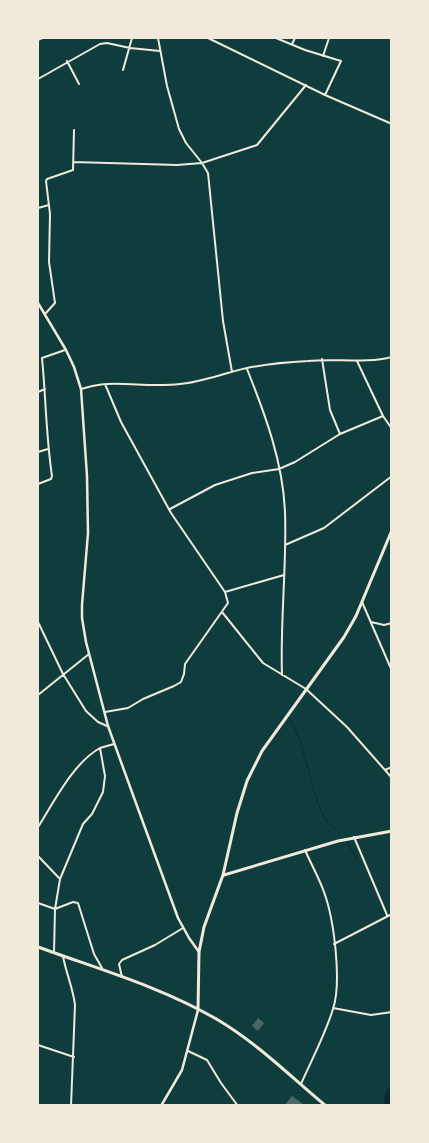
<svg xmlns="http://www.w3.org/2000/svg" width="429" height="1143" viewBox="0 0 429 1143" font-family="Mulish,sans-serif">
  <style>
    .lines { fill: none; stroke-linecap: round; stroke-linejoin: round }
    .stream { stroke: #0a2a2b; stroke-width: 1 }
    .river { stroke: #0a2a2b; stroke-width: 8 }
    .building { fill: #486865 }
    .minor { stroke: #f1e9da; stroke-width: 2 }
    .tertiary { stroke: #f1e9da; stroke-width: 2.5 }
    .secondary { stroke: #f1e9da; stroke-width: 3 }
  </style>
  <rect width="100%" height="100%" fill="#0f3d3e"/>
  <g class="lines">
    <path class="stream" d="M289 717C306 744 308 783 322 813 325 820 334 827 339 834
      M348 844 358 861"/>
    <path class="river" d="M387 1106 390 1092 392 1091"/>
  </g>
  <path class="building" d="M258 1018 264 1023 258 1031 252 1026Z
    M292 1096 302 1103 301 1106H284Z"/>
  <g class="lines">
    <path class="minor" d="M158 38 167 86 179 129 186 143 202 163 208 173 223 321 232 372
      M208 38 325 95 392 124
      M276 38 305 50 341 61 325 95
      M38 40 42 38
      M292 44 295 38
      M323 56 329 38
      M67 61 79 84
      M123 70 132 38
      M38 79 100 44 107 43 130 48 160 51
      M74 162 177 165 202 163 254 146 257 145 306 85
      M38 208 49 205
      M45 314 55 303 49 262 50 214 46 181 47 179 73 170 74 130
      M322 359 330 410 340 434
      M357 361 383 416 392 429
      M247 369C265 414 283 462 285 512 287 566 280 621 282 675
      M81 389C89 387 98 384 107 384 132 383 154 387 180 384 203 382 224 373 247 368 267 364 287 362 308 361 335 358 365 364 392 357
      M38 392 45 389
      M38 452 48 449
      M38 484 51 479 52 476C46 437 46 398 42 358L65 350
      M170 509 215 485 252 473 279 469 295 462 340 434 383 416
      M285 545 324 528 392 476
      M225 592 284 575
      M362 602 392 671
      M222 612 263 663 306 689 347 727 392 778
      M38 622 63 674 86 711 98 722 107 726
      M371 622 384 625 392 623
      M38 695 89 654
      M105 712 128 708 143 699 174 686 181 682 184 674 185 664 228 603 225 592 171 513 121 422 105 384
      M100 748 114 744
      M385 770 392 767
      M38 827C54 802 73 763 100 748L105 776 103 792 92 814 83 824 60 879
      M354 837 387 915
      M38 856 60 879 55 909 54 952
      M38 903 55 909 73 902 78 903 94 954 102 968
      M334 944 392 914
      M63 956C66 973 73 988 75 1005L71 1106
      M122 977 119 964 122 960 155 945 183 928
      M333 1008 371 1015 392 1012
      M38 1045 74 1057
      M188 1051 207 1060 221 1083 238 1106
      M301 1084C312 1059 325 1035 333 1009 342 982 334 919 324 892 319 878 311 864 305 850"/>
    <path class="tertiary" d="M38 303 66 350 74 367 81 389 87 476 88 533 82 605V618L86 642 108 726 133 795 178 918 189 938 199 952
      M161 1106 182 1070 198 1010"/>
    <path class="secondary" d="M224 875 338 841 392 831
      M38 947C98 969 162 987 218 1020 257 1043 291 1077 326 1106
      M198 1010 199 952 204 927 223 875 237 813 247 781 262 751 344 637 356 616 392 530"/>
  </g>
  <rect width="429" height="1143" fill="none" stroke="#f1e9da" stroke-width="78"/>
</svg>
